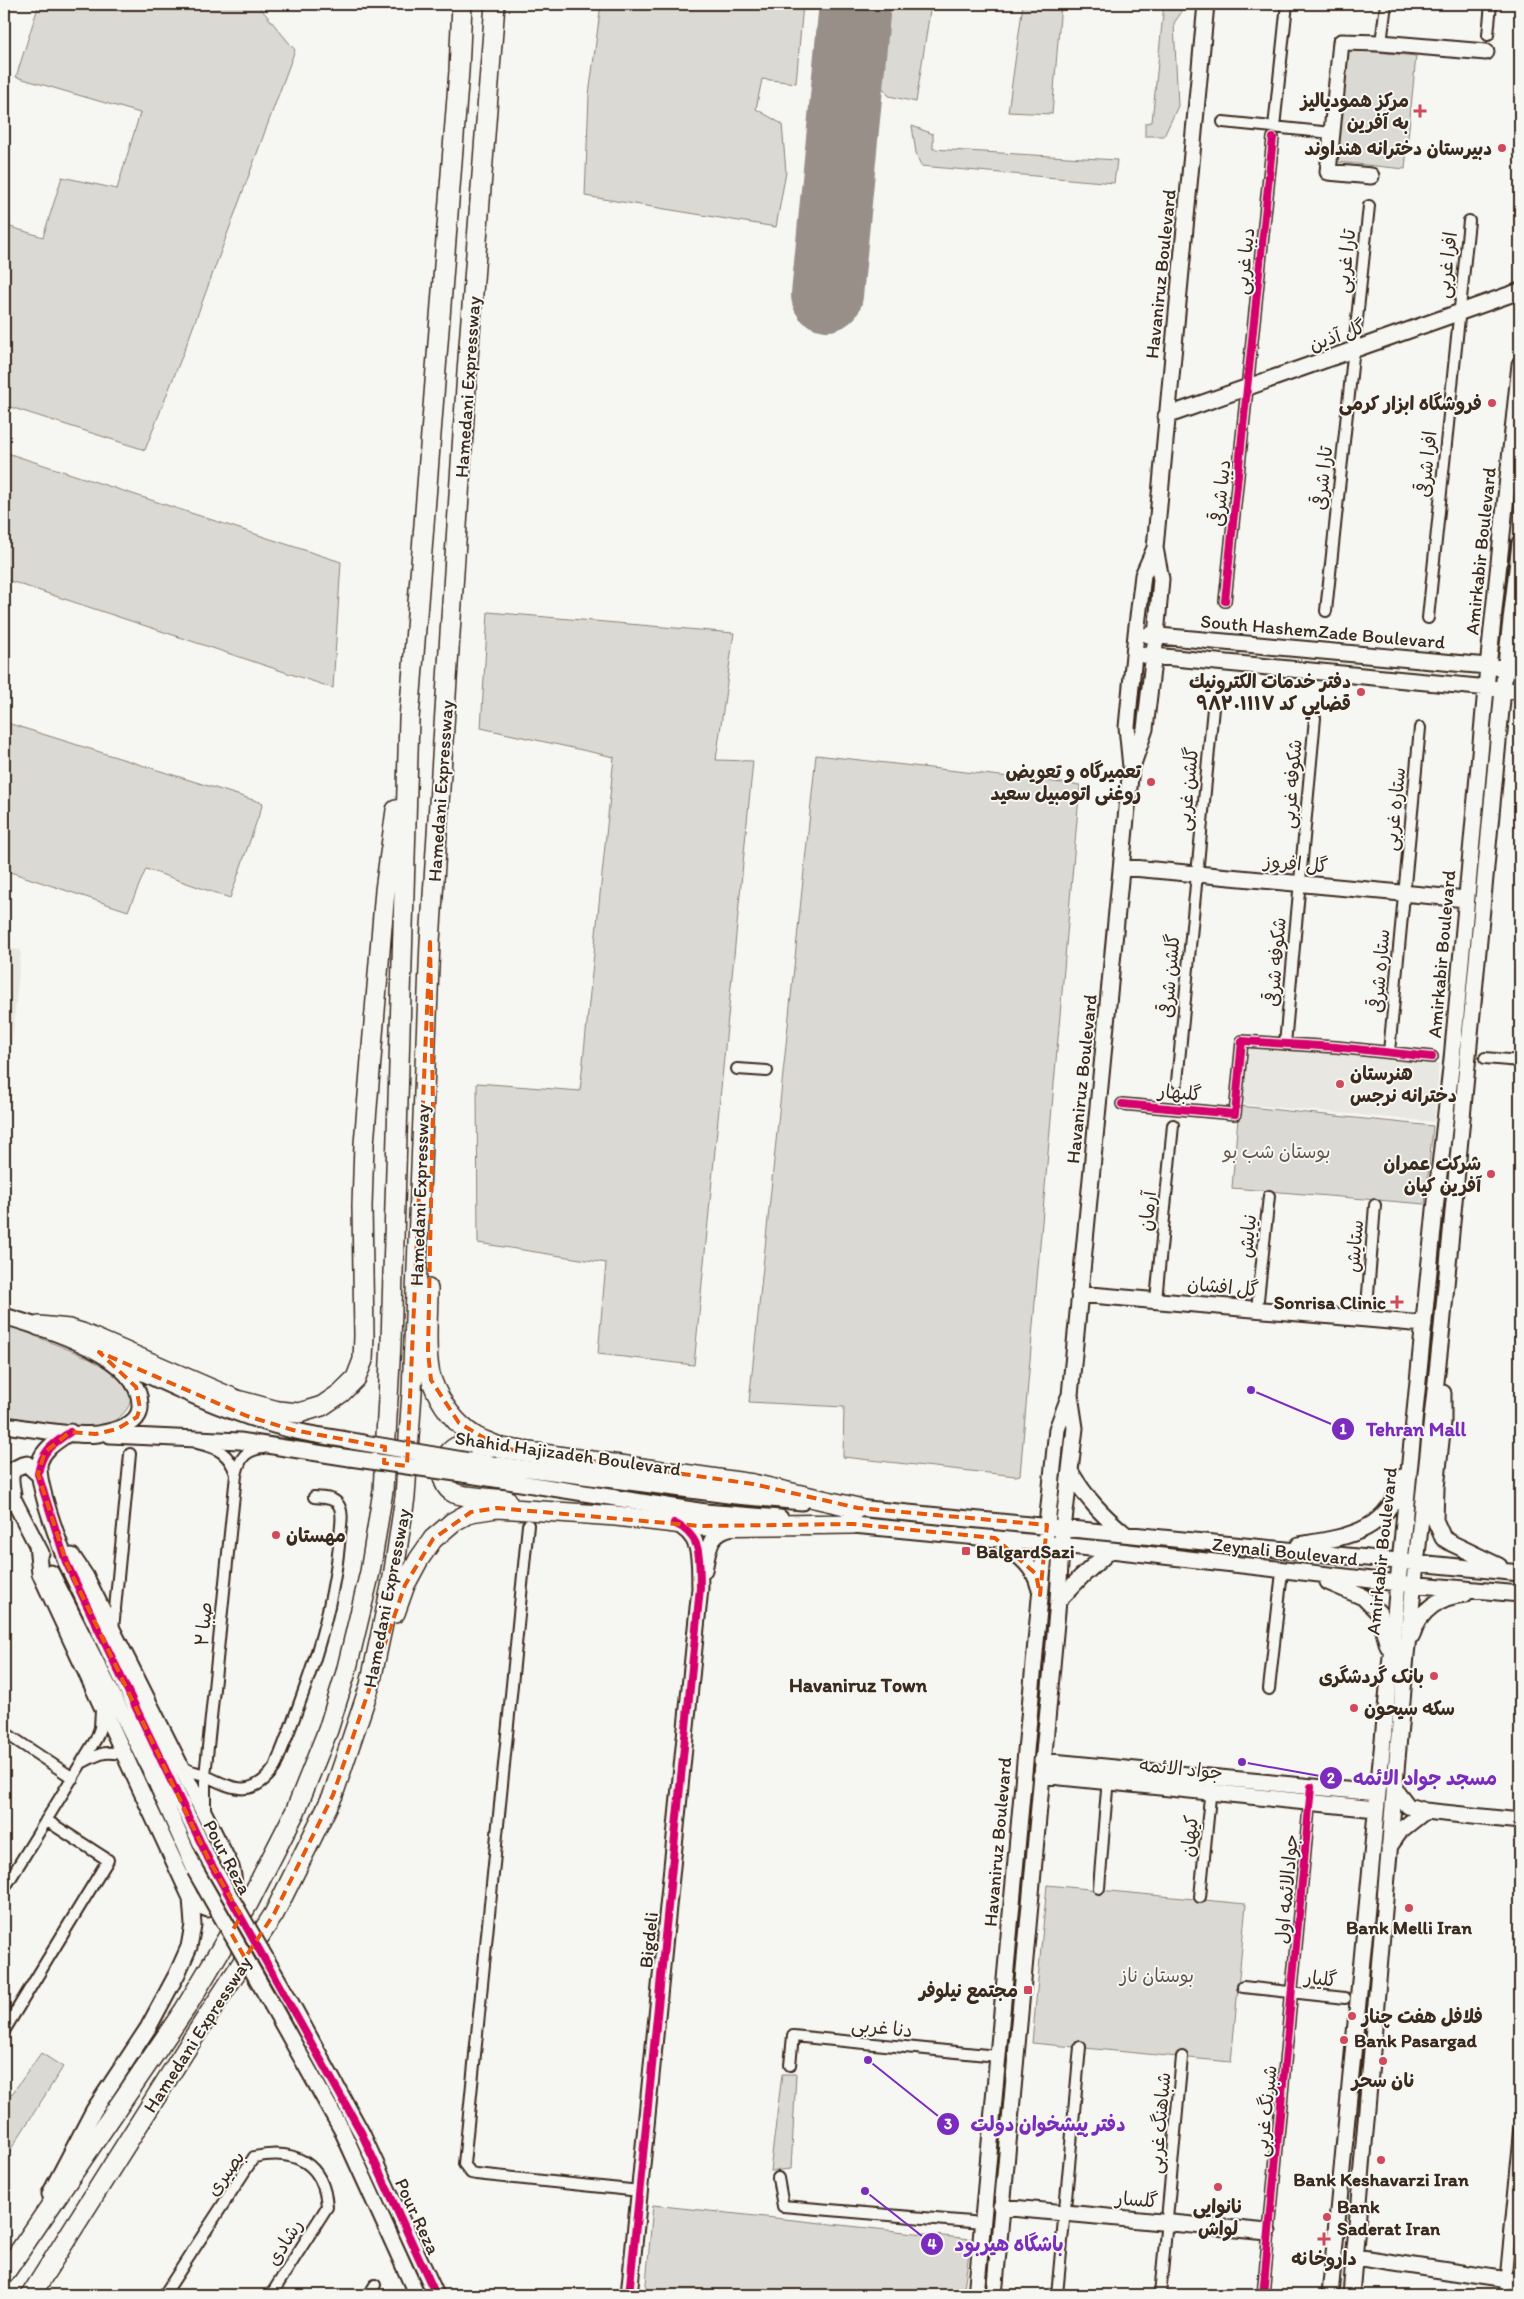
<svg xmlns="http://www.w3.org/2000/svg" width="1524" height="2299" viewBox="0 0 1524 2299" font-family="Itim,'Playpen Sans Arabic',sans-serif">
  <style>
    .built { fill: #e8e7e2 }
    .green { fill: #dad9d3; stroke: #8a8278 }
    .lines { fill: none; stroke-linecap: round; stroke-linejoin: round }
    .runway { stroke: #989088; stroke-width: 72 }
    .street-casing { stroke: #3b2a1e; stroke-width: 14 }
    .secondary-casing { stroke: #3b2a1e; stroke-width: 19 }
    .highway-casing { stroke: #3b2a1e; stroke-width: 22 }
    .street { stroke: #f6f6f2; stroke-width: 10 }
    .secondary { stroke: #f6f6f2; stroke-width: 15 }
    .highway { stroke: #f6f6f2; stroke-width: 19 }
    .secondary-bridge-casing { stroke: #3b2a1e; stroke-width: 19; stroke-linecap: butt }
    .secondary-bridge { stroke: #f6f6f2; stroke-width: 15 }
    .cycleway-casing { stroke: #f6f6f2; stroke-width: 11 }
    .cycleway { stroke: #d6006c; stroke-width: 8 }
    .marked { fill: none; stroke: #e8590c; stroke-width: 4; stroke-dasharray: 10 6; stroke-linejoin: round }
    .poi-dot { fill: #d1495b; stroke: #f6f6f2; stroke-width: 2 }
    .labels { text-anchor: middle; stroke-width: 4; stroke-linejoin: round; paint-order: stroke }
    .poi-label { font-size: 19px; font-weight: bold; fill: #3b2a1e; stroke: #f6f6f2; text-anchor: end }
    .street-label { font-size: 19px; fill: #3b2a1e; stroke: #f6f6f2 }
    .park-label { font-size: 19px; fill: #63564b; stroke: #f6f6f2 }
    .neighbourhood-label { font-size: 20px; font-weight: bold; fill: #3b2a1e; stroke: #f6f6f2 }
    .leader { fill: none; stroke: #7b2cbf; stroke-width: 2 }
    .callout-dot { fill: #7b2cbf; stroke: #f6f6f2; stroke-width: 2 }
    .mark-label { font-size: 15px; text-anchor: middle; font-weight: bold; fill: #fff }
    .callout-label { font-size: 20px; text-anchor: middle; font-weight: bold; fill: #7b2cbf; stroke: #f6f6f2; stroke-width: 4; stroke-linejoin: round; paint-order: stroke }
  </style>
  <rect width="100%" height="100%" fill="#f6f6f2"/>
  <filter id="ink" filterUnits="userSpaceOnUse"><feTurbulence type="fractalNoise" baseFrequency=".02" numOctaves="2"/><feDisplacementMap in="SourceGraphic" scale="10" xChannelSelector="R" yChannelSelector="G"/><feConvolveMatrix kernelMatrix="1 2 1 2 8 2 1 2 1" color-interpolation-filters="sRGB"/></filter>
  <g filter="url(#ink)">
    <path class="built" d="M4 948 21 950 5 1114H4Z
      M1247 1046 1439 1064 1434 1122 1242 1104Z"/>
    <path class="green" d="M39 4H257L295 50 186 346 145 450 4 405V225L43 237 62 177 117 189 140 113 16 77Z
      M601 4H803L796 83 762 79 756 109 782 124 786 172 776 227 585 196 589 95Z
      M887 4H931L916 102 889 96 880 84Z
      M1023 4H1061L1052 114 1008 112Z
      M1164 4H1181V13L1174 23 1178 106 1164 136H1145V123L1152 122Z
      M1348 49 1416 56 1405 169 1337 162Z
      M912 126 933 134V149L1117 160 1114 183 921 166 916 153Z
      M4 452 341 562 333 688 4 579Z
      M488 612 734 633 716 760 753 761 694 1365 598 1354 606 1263 478 1243 477 1083 580 1091 614 757 481 728Z
      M4 722 263 803 230 898 146 869 128 911 4 870Z
      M816 755 1080 785 1020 1475 1016 1476 843 1457 844 1407 749 1402Z
      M1239 1106 1433 1126 1425 1204 1232 1188Z
      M4 1324C18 1328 33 1335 47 1341 67 1349 148 1377 127 1409 121 1418 109 1425 98 1427 71 1432 32 1421 4 1417Z
      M1047 1885 1246 1904 1231 2062 1032 2043Z
      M41 2053 63 2067 4 2160V2105Z
      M782 2074H796L791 2169 770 2171Z
      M653 2205 971 2239 963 2295H645Z"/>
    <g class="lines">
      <path class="runway" d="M827 295 855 4"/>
      <g class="street-casing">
        <path id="street" d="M1488 35 1491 4
          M1381 43 1386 4
          M1223 122 1332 133
          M1274 127 1287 4
          M1225 601 1273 138
          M1326 611 1369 206
          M1428 618 1469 221
          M1285 1044 1315 718
          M1389 1052 1420 728
          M1485 1058 1520 1061
          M737 1069 767 1071
          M1177 1082 1213 708
          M1122 1104 1235 1114 1242 1041 1336 1047 1432 1057
          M1156 1300 1173 1125
          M1257 1309 1269 1196
          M1366 1319 1375 1205
          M197 1443C218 1448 229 1453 236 1474
          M528 1525 464 2164 471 2173 476 2174 640 2191
          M113 1629 130 1454
          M1269 1689 1282 1572
          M4 1732 73 1778
          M83 1762C101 1753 106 1750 126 1755
          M180 1766C189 1772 198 1772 206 1776 235 1790 254 1798 275 1767 305 1692 334 1616 340 1534 341 1525 344 1512 338 1504 333 1497 322 1498 314 1497
          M205 1808V1776L236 1475C240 1458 245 1450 263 1448
          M1099 1888 1108 1777
          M4 1889 96 1739 100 1728 101 1710
          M1200 1897 1211 1787
          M1243 1987 1345 1998
          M4 2031 108 1860 46 1820
          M790 2065 793 2036 997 2056
          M778 2178 783 2206 982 2223
          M164 2295 254 2157C295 2148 324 2163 327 2207L271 2295
          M369 2295 375 2285
          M1057 2295 1080 2047
          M1160 2295 1182 2057
          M1263 2295 1311 1787
          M1504 2295 1520 2131"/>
      </g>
      <g class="secondary-casing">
        <path id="secondary" d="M1371 176 1328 172 1341 42 1381 43 1486 52
          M1166 416 1520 291
          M1148 635 1520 669
          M1143 655 1520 691
          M1133 764 1145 729 1156 636 1161 579 1155 548 1206 4
          M1122 867 1466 899
          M1079 1294 1424 1324
          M4 1316C41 1327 144 1356 140 1408 139 1426 113 1431 98 1434 76 1437 28 1428 4 1425
          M121 1362C175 1389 233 1415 292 1430 311 1435 332 1437 352 1441
          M1443 1393V1422L1436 1488 1435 1520 1443 1538 1453 1544 1499 1566
          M70 1432C59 1440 45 1447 40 1461 34 1479 59 1541 66 1562L209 1860
          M110 1435 240 1441 350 1458
          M469 1461 736 1496 802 1502
          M1070 1471C1086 1498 1101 1514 1125 1534
          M463 1474 705 1512 780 1518
          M4 1481 41 1553
          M13 1494C10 1478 7 1468 27 1464L38 1474
          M847 1507 1520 1573
          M843 1524 1111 1550 1398 1583 1520 1594
          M996 1539C1015 1553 1034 1564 1039 1587
          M37 1545 40 1573 191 1898 193 1925 189 1947 177 1974 148 2028 94 2110 50 2194
          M1299 1545C1347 1537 1390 1532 1402 1477
          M72 1556 86 1577 231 1867C238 1891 232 1902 208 1909L200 1906 191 1898
          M704 1570C709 1548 708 1532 733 1527
          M51 1573 151 1771 195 1870
          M1328 1582 1363 1597 1379 1613 1388 1646
          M1058 1601 1081 1577 1111 1550
          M1412 1635C1419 1610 1441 1596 1465 1594
          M1042 1761 1377 1793
          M1041 1775 1376 1809
          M1394 1788 1408 1806 1425 1811 1520 1821
          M1389 1847 1401 1830 1425 1811
          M286 1994 361 2132 436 2295
          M272 2005 342 2130 417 2295
          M1001 2207 1268 2232
          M1355 2257 1520 2282
          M629 2295 700 1588C699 1561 704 1537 675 1523
          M976 2295 1045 1544 1057 1429 1069 1397
          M994 2295 1058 1601 1061 1546 1075 1428 1070 1395 1131 767 1127 727 1136 634 1143 575 1155 548
          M1330 2295 1398 1583 1435 1210 1452 1059 1488 667 1520 364
          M1351 2295 1406 1655 1442 1327 1503 689 1520 543"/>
      </g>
      <g class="highway-casing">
        <path id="highway" d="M428 1289C428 1313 424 1360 432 1381 440 1403 456 1425 476 1437 484 1441 493 1444 501 1448L753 1484 858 1508
          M39 1326 69 1329 82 1333 237 1400 278 1411 299 1413 322 1406 341 1393 356 1378 363 1360 364 1336 362 1206 364 1144 385 890 396 810
          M490 1447C480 1446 468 1443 459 1446 441 1451 436 1484 454 1493 463 1497 495 1499 507 1500
          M395 1613 405 1585 419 1559 433 1539 453 1522 471 1512 497 1508 616 1516 700 1526 853 1524
          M4 2274 185 2009 249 1902 295 1812 328 1730 346 1672 370 1572 383 1491 391 1343 409 719 459 71 462 4
          M31 2295 190 2043 274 1914 333 1795 370 1685 393 1577 405 1497 412 1392 430 942 467 372 495 4"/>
      </g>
      <use href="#street" class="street"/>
      <use href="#secondary" class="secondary"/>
      <use href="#highway" class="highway"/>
      <g class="secondary-bridge-casing">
        <path id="secondary-bridge" d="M352 1441 469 1461
          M350 1458 463 1474
          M209 1860 286 1994
          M195 1870 272 2005"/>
      </g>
      <use href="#secondary-bridge" class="secondary-bridge"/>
      <g class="cycleway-casing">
        <path id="cycleway" d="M1225 601 1273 138
          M1122 1104 1235 1114 1242 1041 1336 1047 1432 1057
          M70 1432C52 1445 42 1450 38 1474L66 1562 209 1860 361 2132 436 2295
          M629 2295 700 1588C699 1559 704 1537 674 1523
          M1263 2295 1311 1787"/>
      </g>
      <use href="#cycleway" class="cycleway"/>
    </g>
  </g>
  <path class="marked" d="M430 942 433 1104 428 1352 431 1380 459 1423 501 1448 753 1484 858 1508 1047 1525 1040 1595 1036 1574 995 1538 853 1524 700 1526 497 1508 471 1512 433 1539 405 1585 333 1795 274 1914 245 1958 231 1933 241 1916 209 1860 66 1562 38 1474 45 1452 70 1432 96 1434 117 1429 137 1417 140 1408 136 1387 99 1352 247 1416 293 1430 385 1447 384 1463 407 1466Z"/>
  <g class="poi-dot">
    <path d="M1417.5 103.5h5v5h5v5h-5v5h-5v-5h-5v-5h5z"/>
    <circle cx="1502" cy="148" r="5"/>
    <circle cx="1492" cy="403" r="5"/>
    <circle cx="1361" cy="692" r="5"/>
    <circle cx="1151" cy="782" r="5"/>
    <circle cx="1340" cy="1084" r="5"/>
    <circle cx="1491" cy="1174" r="5"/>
    <path d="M1394.5 1294.5h5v5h5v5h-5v5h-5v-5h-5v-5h5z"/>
    <circle cx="276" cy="1535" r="5"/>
    <rect x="961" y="1546" width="10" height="10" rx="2.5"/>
    <circle cx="1434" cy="1676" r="5"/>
    <circle cx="1354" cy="1708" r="5"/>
    <circle cx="1409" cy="1908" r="5"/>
    <rect x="1023" y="1985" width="10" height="10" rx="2.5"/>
    <circle cx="1352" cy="2016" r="5"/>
    <circle cx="1344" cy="2040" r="5"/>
    <circle cx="1383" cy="2061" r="5"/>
    <circle cx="1381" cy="2160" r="5"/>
    <circle cx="1218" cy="2187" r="5"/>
    <circle cx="1327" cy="2217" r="5"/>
    <path d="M1321.5 2231.5h5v5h5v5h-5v5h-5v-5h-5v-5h5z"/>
  </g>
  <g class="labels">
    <g class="poi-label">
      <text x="1409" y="107">مرکز همودیالیز<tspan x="1409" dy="22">به آفرین</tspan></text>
      <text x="1492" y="155">دبیرستان دخترانه هنداوند</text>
      <text x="1482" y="410">فروشگاه ابزار کرمی</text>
      <text x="1351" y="688">دفتر خدمات الكترونيك<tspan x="1351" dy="22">قضايي كد ٩٨٣٠١١١٧</tspan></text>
      <text x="1141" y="778">تعمیرگاه و تعویض<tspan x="1141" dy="22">روغنی اتومبیل سعید</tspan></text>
      <text x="1350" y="1080" text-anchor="start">هنرستان<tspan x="1350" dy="22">دخترانه نرجس</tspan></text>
      <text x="1481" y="1170">شرکت عمران<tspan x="1481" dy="22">آفرین کیان</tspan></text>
      <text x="1386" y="1309">Sonrisa Clinic</text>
      <text x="286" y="1542" text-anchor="start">مهستان</text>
      <text x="976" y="1558" text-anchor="start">BalgardSazi</text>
      <text x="1424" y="1683">بانک گردشگری</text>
      <text x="1364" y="1715" text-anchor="start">سکه سیحون</text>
      <text x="1409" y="1934" text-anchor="middle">Bank Melli Iran</text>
      <text x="1018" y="1997">مجتمع نیلوفر</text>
      <text x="1362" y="2023" text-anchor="start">فلافل هفت چنار</text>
      <text x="1354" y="2047" text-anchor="start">Bank Pasargad</text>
      <text x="1383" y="2087" text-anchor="middle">نان سحر</text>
      <text x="1381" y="2186" text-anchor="middle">Bank Keshavarzi Iran</text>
      <text x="1218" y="2213" text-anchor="middle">نانوایی<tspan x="1218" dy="22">لواش</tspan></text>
      <text x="1337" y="2213" text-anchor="start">Bank<tspan x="1337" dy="22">Saderat Iran</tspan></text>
      <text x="1324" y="2265" text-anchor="middle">داروخانه</text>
    </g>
    <g class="street-label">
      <text transform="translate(1244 261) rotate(-84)" y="7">دیبا غربی</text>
      <text transform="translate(1345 261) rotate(-84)" y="7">تارا غربی</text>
      <text transform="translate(1446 265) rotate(-83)" y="7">افرا غربی</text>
      <text transform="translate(1160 274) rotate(-84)" y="7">Havaniruz Boulevard</text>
      <text transform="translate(1337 335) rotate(-20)" y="7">گل آذین</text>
      <text transform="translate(467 387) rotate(-86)" y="7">Hamedani Expressway</text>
      <text transform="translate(1426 464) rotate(-84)" y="7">افرا شرقی</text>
      <text transform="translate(1322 478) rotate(-84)" y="7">تارا شرقی</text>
      <text transform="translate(1220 493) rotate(-84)" y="7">دیبا شرقی</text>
      <text transform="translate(1480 551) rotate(-84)" y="7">Amirkabir Boulevard</text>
      <text transform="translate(1323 631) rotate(5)" y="7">South HashemZade Boulevard</text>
      <text transform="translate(1291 784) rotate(-85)" y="7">شکوفه غربی</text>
      <text transform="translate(1187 789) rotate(-84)" y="7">گلشن غربی</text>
      <text transform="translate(440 791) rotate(-86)" y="7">Hamedani Expressway</text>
      <text transform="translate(1394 809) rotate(-84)" y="7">ستاره غربی</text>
      <text transform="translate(1296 863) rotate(5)" y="7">گل افروز</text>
      <text transform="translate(1441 954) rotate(-85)" y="7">Amirkabir Boulevard</text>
      <text transform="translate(1275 962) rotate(-85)" y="7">شکوفه شرقی</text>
      <text transform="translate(1379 971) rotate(-85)" y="7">ستاره شرقی</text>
      <text transform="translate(1169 976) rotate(-85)" y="7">گلشن شرقی</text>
      <text transform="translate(1081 1079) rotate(-84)" y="7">Havaniruz Boulevard</text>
      <text transform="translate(1180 1092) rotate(5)" y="7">گلبهار</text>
      <text transform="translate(419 1195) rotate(-88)" y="7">Hamedani Expressway</text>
      <text transform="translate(1147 1211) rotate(-84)" y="7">آرمان</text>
      <text transform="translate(1247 1236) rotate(-84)" y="7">نیایش</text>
      <text transform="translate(1354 1246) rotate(-85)" y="7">ستایش</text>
      <text transform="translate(1223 1286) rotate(5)" y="7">گل افشان</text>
      <text transform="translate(568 1453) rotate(8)" y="7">Shahid Hajizadeh Boulevard</text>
      <text transform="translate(1285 1551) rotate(6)" y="7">Zeynali Boulevard</text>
      <text transform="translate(1381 1551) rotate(-84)" y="7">Amirkabir Boulevard</text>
      <text transform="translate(386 1598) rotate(-79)" y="7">Hamedani Expressway</text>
      <text transform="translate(203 1624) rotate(-84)" y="7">صبا ۲</text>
      <text transform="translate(1181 1768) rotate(6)" y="7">جواد الائمه</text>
      <text transform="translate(1189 1836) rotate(-84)" y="7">کیهان</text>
      <text transform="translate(997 1842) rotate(-85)" y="7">Havaniruz Boulevard</text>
      <text transform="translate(228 1857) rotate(62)" y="7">Pour Reza</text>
      <text transform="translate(1286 1889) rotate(-85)" y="7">جوادالائمه اول</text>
      <text transform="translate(648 1940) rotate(-84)" y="7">Bigdeli</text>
      <text transform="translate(1321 1978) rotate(6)" y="7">گلیار</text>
      <text transform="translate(882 2027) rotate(6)" y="7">دنا غربی</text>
      <text transform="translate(197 2034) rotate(-57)" y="7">Hamedani Expressway</text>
      <text transform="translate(1265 2111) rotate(-84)" y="7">شبرنگ غربی</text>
      <text transform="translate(1159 2123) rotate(-85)" y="7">شباهنگ غربی</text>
      <text transform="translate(225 2173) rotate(-54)" y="7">بصیری</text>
      <text transform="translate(1137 2199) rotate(5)" y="7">گلسار</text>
      <text transform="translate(418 2216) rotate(65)" y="7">Pour Reza</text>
      <text transform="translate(284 2242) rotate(-58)" y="7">رشادی</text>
    </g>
    <g class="park-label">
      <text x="1277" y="1158">بوستان شب بو</text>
      <text x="1157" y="1982">بوستان ناز</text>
    </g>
    <g class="neighbourhood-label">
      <text x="858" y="1692">Havaniruz Town</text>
    </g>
  </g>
  <path class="leader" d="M1251 1390L1343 1429M1242 1762L1331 1778M868 2060L948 2124M865 2191L932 2244"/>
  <g class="callout-dot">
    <circle cx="1251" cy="1390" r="5"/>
    <circle cx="1242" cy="1762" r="5"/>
    <circle cx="868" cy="2060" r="5"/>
    <circle cx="865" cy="2191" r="5"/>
    <circle cx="1343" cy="1429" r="12"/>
    <circle cx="1331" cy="1778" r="12"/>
    <circle cx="948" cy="2124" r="12"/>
    <circle cx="932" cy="2244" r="12"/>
  </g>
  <g class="mark-label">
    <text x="1343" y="1434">1</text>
    <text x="1331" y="1783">2</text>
    <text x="948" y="2129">3</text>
    <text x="932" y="2249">4</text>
  </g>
  <g class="callout-label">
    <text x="1416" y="1436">Tehran Mall</text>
    <text x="1425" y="1785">مسجد جواد الائمه</text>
    <text x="1048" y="2131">دفتر پیشخوان دولت</text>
    <text x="1009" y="2251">باشگاه هیربود</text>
  </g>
  <rect width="1524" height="2299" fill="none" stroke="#f6f6f2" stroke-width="20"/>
  <rect x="10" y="10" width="1504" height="2279" fill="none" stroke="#3b2a1e" stroke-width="2" filter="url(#ink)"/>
</svg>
